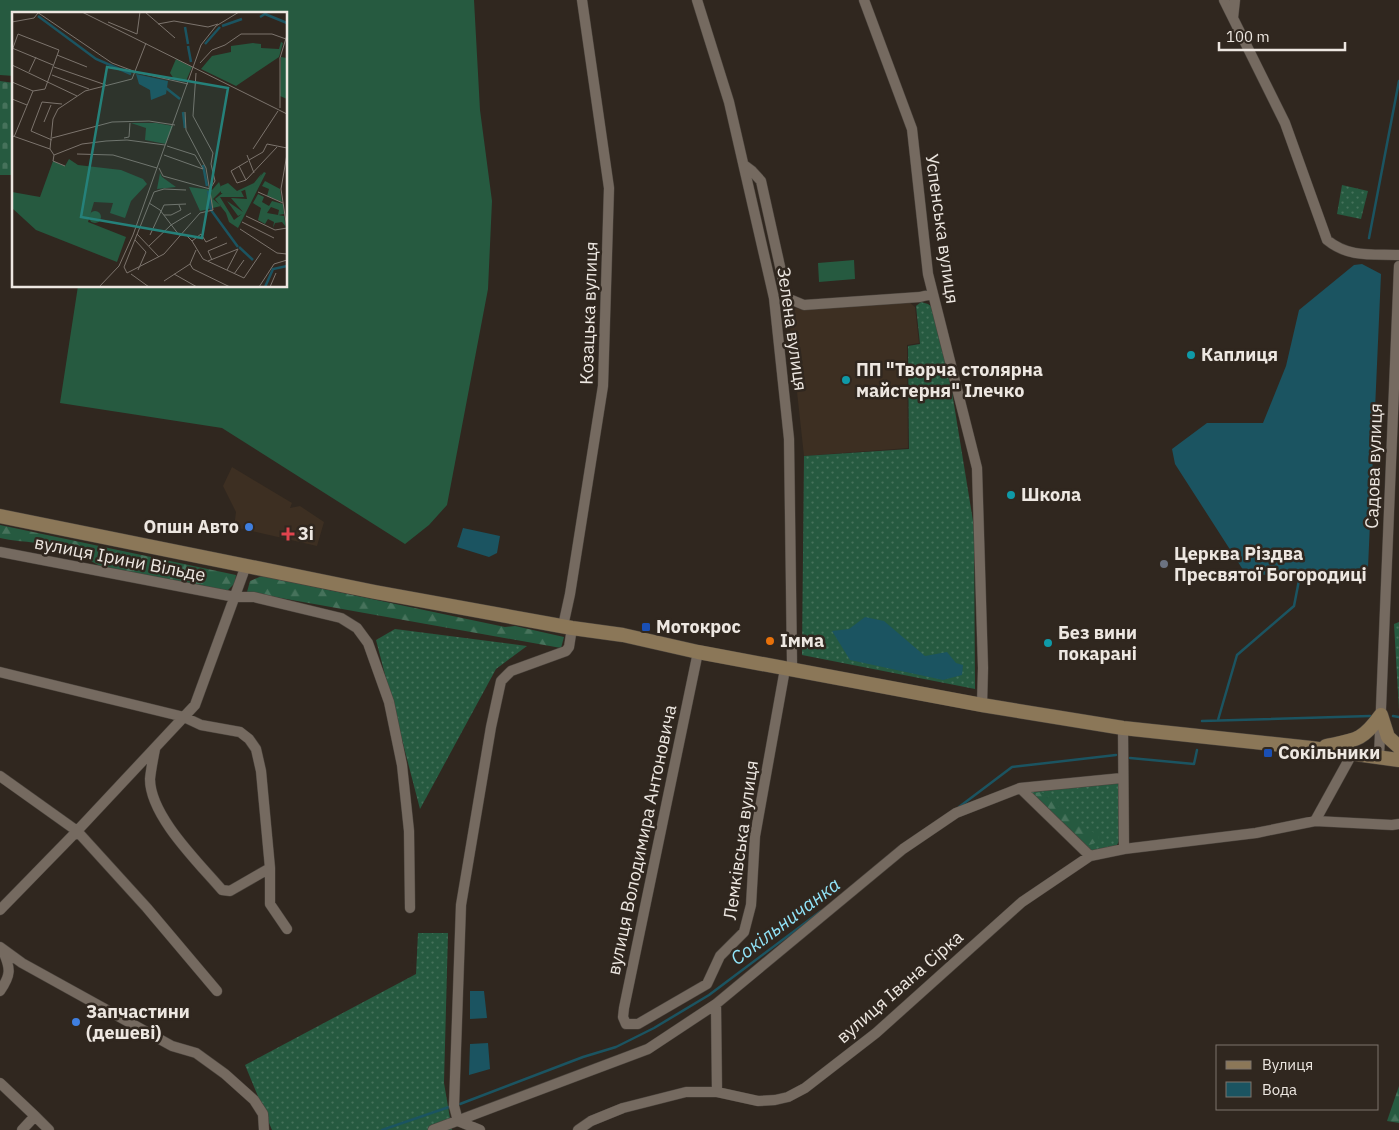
<svg xmlns="http://www.w3.org/2000/svg" width="1399" height="1130" viewBox="0 0 1399 1130" font-family="'IBM Plex Sans',sans-serif">
  <style>
    .built { fill: #3d2f22 }
    .grass { fill: url(#grass-dots) }
    .forest { fill: url(#forest-firs) }
    .cemetery { fill: url(#cemetery-stones) }
    .garden { fill: #265a40 }
    .water { fill: #1b5461 }
    .lines { fill: none; stroke-linecap: round; stroke-linejoin: round }
    .stream { stroke: #1b5461; stroke-width: 2.5 }
    .minor-casing { stroke: #4b443d; stroke-width: 11 }
    .secondary-casing { stroke: #4b443d; stroke-width: 15 }
    .minor { stroke: #756a60; stroke-width: 10 }
    .secondary { stroke: #8b7758; stroke-width: 14 }
    .culture-dot { fill: #0f9aa8; stroke: #30271f; stroke-width: 2 }
    .shop-dot { fill: #3f7fe0; stroke: #30271f; stroke-width: 2 }
    .health-dot { fill: #e0444e; stroke: #30271f; stroke-width: 2 }
    .worship-dot { fill: #6b7280; stroke: #30271f; stroke-width: 2 }
    .transit-dot { fill: #1a4fb4; stroke: #30271f; stroke-width: 2 }
    .food-dot { fill: #e8710a; stroke: #30271f; stroke-width: 2 }
    .labels { text-anchor: middle; stroke-width: 5; stroke-linejoin: round; paint-order: stroke }
    .street-label { font-size: 18px; fill: #ede7e1; stroke: #30271f }
    .poi-label { font-size: 18px; font-weight: bold; fill: #ede7e1; stroke: #30271f; text-anchor: start }
    .water-label { font-size: 19px; font-style: italic; fill: #91e4f9; stroke: #30271f }
    .inset-river { fill: none; stroke: #1b5461; stroke-width: 2.5 }
    .inset-road { fill: none; stroke: #7c746d; stroke-width: 1 }
    .view { fill: #25817a; fill-opacity: 0.15; stroke: #25817a; stroke-width: 2.5 }
    .inset-edge { fill: none; stroke: #ede7e1; stroke-width: 2.5 }
  </style>
  <defs>
    <pattern id="grass-dots" width="8" height="8" patternUnits="userSpaceOnUse" patternTransform="scale(1.25)"><rect width="8" height="8" fill="#265a40"/><path d="M2 2h.1M6 6h.1" fill="none" stroke="#46725b" stroke-width="1.8" stroke-linecap="round"/></pattern>
    <pattern id="forest-firs" width="22" height="20" patternUnits="userSpaceOnUse" patternTransform="scale(1.25)"><rect width="22" height="20" fill="#265a40"/><path d="M5 1l3.5 6h-7zM16 11l3.5 6h-7z" fill="#46725b"/></pattern>
    <pattern id="cemetery-stones" width="16" height="16" patternUnits="userSpaceOnUse" patternTransform="scale(1.25)"><rect width="16" height="16" fill="#265a40"/><path d="M2 7V4a2 2 0 0 1 4 0v3zM10 15v-3a2 2 0 0 1 4 0v3z" fill="#46725b"/></pattern>
  </defs>
  <rect width="100%" height="100%" fill="#30271f"/>
  <path class="built" d="M904 298 915 307 919 343 907 345 908 448 804 456 788 309Z
    M232 467 292 503 290 508 300 506 324 522 317 546 234 527 236 512 223 486Z"/>
  <path class="grass" d="M1342 185 1368 191 1361 219 1337 214Z
    M921 302 928 304 932 307 952 392 974 527 975 689 802 655 804 456 909 449 908 346 920 344 916 306Z
    M1399 622V710L1394 624Z
    M395 629 527 646 496 669 420 809 376 640Z
    M1118 781 1121 787 1120 840 1115 848 1093 853 1027 788Z
    M418 933H448L444 1083 452 1130H272L245 1065 416 974Z"/>
  <path class="forest" d="M0 525 236 575 235 583 227 591 100 566C81 555 58 547 36 543 24 541 12 541 0 538Z
    M262 576 505 627 515 626 564 637 561 648 247 592 250 581Z
    M1040 792 1044 793 1077 824 1095 833 1099 837 1098 842 1089 845 1078 839 1035 796 1036 793Z
    M1399 1086V1123L1387 1121Z"/>
  <path class="cemetery" d="M0 81 14 83V175H0Z"/>
  <path class="garden" d="M0 0H474L480 110 492 201 488 289 447 505 429 525 405 544 222 428 60 403 78 286H286V14H14V76L0 75Z
    M854 260 855 279 819 282 818 263Z"/>
  <path class="water" d="M1362 264 1381 274 1368 568 1247 576 1175 464 1172 449 1207 423H1263L1286 366 1299 310 1354 265Z
    M463 528 500 536 497 553 489 557 457 547Z
    M865 617 884 621 925 656 947 652 956 663 963 665 962 675 943 680 850 660 832 631 849 629Z
    M470 991H484L487 1018 470 1019Z
    M488 1043 490 1069 469 1075 470 1044Z"/>
  <g class="lines">
    <path class="stream" d="M1369 238 1399 81
      M1393 716 1399 717
      M1218 720 1237 655 1294 606 1301 570
      M1202 721 1370 716
      M1130 758 1194 764 1197 750
      M959 807 1012 767 1116 755
      M460 1104 583 1057 616 1047 654 1028 709 995 821 911
      M382 1130 449 1107"/>
    <g class="minor-casing">
      <path id="minor" d="M697 0 729 102 774 298 789 439 792 663 794 670
        M864 0 912 129 928 274 977 468 983 668 982 705
        M1224 0 1285 123 1327 240C1349 258 1372 254 1399 255
        M1233 18 1235 0
        M744 165 752 171 761 181 787 298 804 305 920 297 932 294
        M0 552 235 597H254L341 618 357 628 368 643 389 702 402 765 409 831 410 908
        M563 626 570 594 603 386 609 188 582 0
        M698 652 624 1008 623 1017 626 1024H638L707 984 720 956 744 932 751 905 755 836 785 669
        M0 672 184 717 201 725 240 732 249 739 256 749 261 771 270 868V904L287 929
        M1123 728 1124 849
        M155 749C153 759 151 769 150 779 150 816 199 863 222 890L230 891 270 868
        M1379 757 1399 266
        M0 776 77 831 147 908 217 991
        M1020 788 1090 856
        M1315 821 1352 754
        M0 910 77 831 195 705 244 571 248 567
        M0 947 22 963 172 1046 196 1053 225 1074 254 1100 263 1114 264 1130
        M0 991C11 975 11 969 3 951
        M716 1004 717 1092
        M0 1083 35 1116 22 1130
        M35 1116 49 1130
        M458 1121 454 1106 461 905 491 727 501 681 511 671 566 651 569 647 572 628
        M458 1121 480 1130
        M433 1130 648 1049 716 1004 903 849 956 813 1020 788 1122 778
        M578 1130 591 1121 623 1108 686 1092H717L758 1101 775 1100 788 1097 805 1088 876 1033 1022 902 1090 856 1124 849 1256 833 1315 821 1392 825 1399 824"/>
    </g>
    <g class="secondary-casing">
      <path id="secondary" d="M0 516 375 592 572 628 623 635 698 652 982 705 1123 728 1311 748 1399 760
        M1381 715 1388 737 1399 747
        M1326 746C1356 740 1362 741 1381 715"/>
    </g>
    <use href="#minor" class="minor"/>
    <use href="#secondary" class="secondary"/>
  </g>
  <g class="culture-dot">
    <circle cx="1191" cy="355" r="5"/>
    <circle cx="846" cy="380" r="5"/>
    <circle cx="1011" cy="495" r="5"/>
    <circle cx="1048" cy="643" r="5"/>
  </g>
  <g class="shop-dot">
    <circle cx="249" cy="527" r="5"/>
    <circle cx="76" cy="1022" r="5"/>
  </g>
  <path class="health-dot" d="M285.5 526.5h5v5h5v5h-5v5h-5v-5h-5v-5h5z"/>
  <circle class="worship-dot" cx="1164" cy="564" r="5"/>
  <g class="transit-dot">
    <rect x="641" y="622" width="10" height="10" rx="2.5"/>
    <rect x="1263" y="748" width="10" height="10" rx="2.5"/>
  </g>
  <circle class="food-dot" cx="770" cy="641" r="5"/>
  <g class="labels">
    <g class="street-label">
      <text transform="translate(942 229) rotate(82)" y="6">Успенська вулиця</text>
      <text transform="translate(589 313) rotate(-88)" y="6">Козацька вулиця</text>
      <text transform="translate(792 329) rotate(82)" y="6">Зелена вулиця</text>
      <text transform="translate(1374 466) rotate(-88)" y="6">Садова вулиця</text>
      <text transform="translate(120 559) rotate(11)" y="6">вулиця Ірини Вільде</text>
      <text transform="translate(642 840) rotate(-78)" y="6">вулиця Володимира Антоновича</text>
      <text transform="translate(741 840) rotate(-82)" y="6">Лемківська вулиця</text>
      <text transform="translate(900 987) rotate(-41)" y="6">вулиця Івана Сірка</text>
    </g>
    <g class="poi-label">
      <text x="1201" y="361">Каплиця</text>
      <text x="856" y="376">ПП "Творча столярна<tspan x="856" dy="21">майстерня" Ілечко</tspan></text>
      <text x="1021" y="501">Школа</text>
      <text x="239" y="533" text-anchor="end">Опшн Авто</text>
      <text x="298" y="540">3і</text>
      <text x="1174" y="560">Церква Різдва<tspan x="1174" dy="21">Пресвятої Богородиці</tspan></text>
      <text x="656" y="633">Мотокрос</text>
      <text x="1058" y="639">Без вини<tspan x="1058" dy="21">покарані</tspan></text>
      <text x="780" y="647">Імма</text>
      <text x="1278" y="759">Сокільники</text>
      <text x="86" y="1018">Запчастини<tspan x="86" dy="21">(дешеві)</tspan></text>
    </g>
    <g class="water-label">
      <text transform="translate(785 921) rotate(-37)" y="7">Сокільничанка</text>
    </g>
  </g>
  <g transform="translate(12 12)">
    <rect width="275" height="275" fill="#30271f"/>
    <path d="M164 47 180 55 174 69 162 67 158 61ZM119 111H144L161 114 154 132 133 128 134 116ZM252 160 254 161 226 216 217 210 214 201 203 187 212 180H224L242 172ZM233 177 235 187 219 186 231 200 215 189 226 204 230 202 222 208 208 185H232L229 179ZM148 161 150 165 164 175 145 177ZM253 169 268 177 270 190 255 184 257 177 250 174ZM207 170 210 178 201 187 209 194 188 199 177 175 200 178ZM246 182 252 185 250 190 257 194 260 189 271 192 272 202 266 203 267 198 259 195 255 201 272 204 274 215 270 210 263 211 261 216 262 210 256 207 253 212 246 208 249 196 241 191Z" fill="#265a40" fill-rule="evenodd"/>
    <path d="M250 161 244 173 223 182 209 181V174L216 171 225 179 242 171Z" fill="#265a40"/>
    <path d="M77 205a6 6 0 1 1 12 0a6 6 0 1 1-12 0Z" fill="#265a40"/>
    <path d="M269 30 271 31 267 45 224 74 189 57 200 44 219 40V34L241 31 249 32V36L267 37ZM269 45 275 46V87L268 84ZM57 147 66 153 109 158 131 167 135 172 119 189 113 206 98 201 101 191 82 190 76 210 114 225 105 250 24 218 0 196V180L28 185 41 149 53 154Z" fill="#265a40"/>
    <path d="M124 62 156 69 154 82 139 88 138 78 127 72Z" fill="#1b5461"/>
    <path class="inset-river" d="M26 4 84 47 119 62M248 5 253 2 275 11M210 14 230 7M173 15 176 32M193 32 208 15M176 34 179 50M154 76 168 87M171 100 173 116M191 153 195 174M196 179 199 198 226 235M227 235 241 248M253 275 261 257 275 254"/>
    <path class="inset-road" d="M25 0 100 51 124 60 176 72M70 0 275 102M133 0 163 26M0 10 22 6 26 1M96 10 125 22 128 0M146 12 162 9 196 15 206 12M0 36 41 53M1 36 6 22 47 38 33 77 21 79M45 43 75 55M188 51 200 38 213 33 229 22H260L274 27M0 53 65 84M42 55 94 73M17 60 24 45M184 61 181 104 201 141 199 152 203 169 198 177M40 63 77 77M0 70 21 79M0 87 15 93M268 96V46L275 23M173 100 174 118 194 156 201 198 188 201 152 242 115 261 112 255 142 180 152 177 174 178M32 110 39 93M1 124 38 137 42 143M2 125 21 79M40 126 100 110 137 109 163 113M112 126 117 125 118 111M40 128 19 119 30 90 50 92M38 137 41 107 46 97 73 79 120 67 134 31M241 137 266 99M65 142 101 143 145 156M275 142 269 177 275 217M42 143 70 132 94 129 115 128 153 133M42 143 41 149 53 154M152 143 191 157 183 143 155 134M235 143 242 161M237 148 251 140 255 132 275 136M227 154 234 168 265 135M147 156 151 164 198 177M234 168 225 171 219 159 236 149M246 180 271 191M137 191 148 198 167 223H174L180 229 191 247 232 266M152 203H159L169 198 167 193M234 204 263 218 275 216M230 210 262 226M228 217 265 241 275 242M125 222 147 245M138 223 152 193 174 192M123 228 134 240 126 258M180 229 189 222 194 230 205 225M137 234 159 213 179 201M184 238 178 252 181 257 218 275M200 248 196 239 215 231M196 249 226 237M215 258 226 237M119 262 137 275M162 262 185 275M222 262 232 248M232 266 249 241M152 269 178 252M87 275 107 254 121 223 189 33 204 14 227 0M247 275 262 252 275 248M258 275 264 261"/>
    <path class="view" d="M95 55 216 76 190 226 69 205Z"/>
    <rect width="275" height="275" class="inset-edge"/>
  </g>
  <rect x="1216" y="1045" width="162" height="65" fill="#30271f" stroke="#7c746d"/>
  <rect x="1226" y="1061" width="25" height="8" fill="#8b7758" stroke="#7c746d"/>
  <text x="1262" y="1070" font-size="15" fill="#ede7e1">Вулиця</text>
  <rect x="1226" y="1082" width="25" height="15" fill="#1b5461" stroke="#7c746d"/>
  <text x="1262" y="1095" font-size="15" fill="#ede7e1">Вода</text>
  <path d="M1219 42v8h126v-8" fill="none" stroke="#ede7e1" stroke-width="2.5"/>
  <text x="1226" y="42" font-size="15" fill="#ede7e1" stroke="#30271f" stroke-width="4" paint-order="stroke">100 m</text>
</svg>
